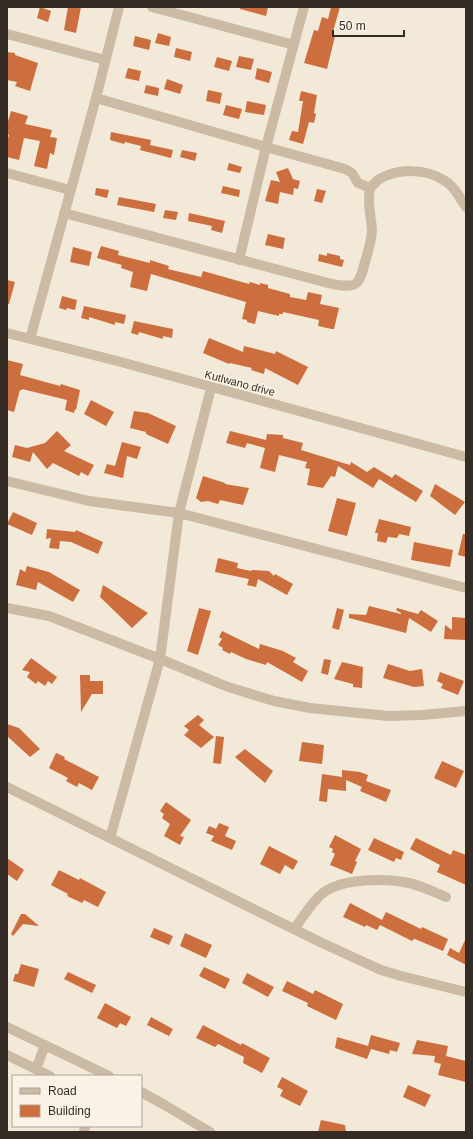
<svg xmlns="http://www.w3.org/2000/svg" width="473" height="1139" viewBox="0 0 473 1139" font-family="Helvetica,sans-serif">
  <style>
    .building { fill: #cc6e3d }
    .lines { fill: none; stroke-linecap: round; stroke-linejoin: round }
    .minor { stroke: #cbbaa4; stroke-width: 10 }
    .labels { text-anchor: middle; stroke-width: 3.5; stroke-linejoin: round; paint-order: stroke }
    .street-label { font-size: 11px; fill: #362c26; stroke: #faf2e5 }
  </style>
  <rect width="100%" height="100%" fill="#f2e9d8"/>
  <path class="building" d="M40 7 51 11 48 22 37 18Z
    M68 7H81L76 33 64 30Z
    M240 7H268L266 16 240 9Z
    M331 7H340L332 35 335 36 327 69 304 63 314 30 318 31 322 17 328 19Z
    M158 33 171 37 169 46 155 43Z
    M135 36 151 40 149 50 133 46Z
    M176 48 192 52 190 61 174 57Z
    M7 52 15 53V55L38 63 30 91 15 86 17 82 7 80Z
    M239 56 254 59 251 70 236 67Z
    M217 57 232 61 229 71 214 67Z
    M128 68 141 71 139 81 125 78Z
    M257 68 272 72 269 83 255 79Z
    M167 79 183 85 180 94 164 89Z
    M146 85 159 88 158 96 144 93Z
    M208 90 222 93 220 104 206 101Z
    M301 91 317 95 314 113 316 114 314 123 309 122 303 144 289 140 292 131 298 132 303 101H299Z
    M247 101 266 105 264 115 245 112Z
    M226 105 242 109 239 119 223 115Z
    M11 111 28 116 25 124 52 130 50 137 57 138 54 155 50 153 47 169 34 166 40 141 24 138 19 160 7 157V142L9 135 7 134V125Z
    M111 132 151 140 150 145 173 150 171 158 140 150 141 146 125 142 124 144 110 140Z
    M182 150 197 153 195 161 180 157Z
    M229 163 242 167 240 173 227 170Z
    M288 168 293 179 300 181 298 189 294 188 293 195 280 192 278 204 265 201 271 180 280 182 276 172Z
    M223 186 240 190 239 197 221 193Z
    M96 188 109 190 107 198 95 195Z
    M317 189 326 191 322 203 314 201Z
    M119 197 156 204 154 212 117 205Z
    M165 210 178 212 176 220 163 218Z
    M189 213 225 221 222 233 211 230 212 226 188 221Z
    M268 234 285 238 283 249 265 245Z
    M101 246 119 251 118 255 150 263V260L169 266 168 269 201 277 203 271 249 284 250 282 260 285V283L268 285V288L290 294V297L306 300 308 292 322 295 320 304 339 308 334 329H332L318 326 319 320 283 312V314H279V316L258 311 255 324 247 322V320L242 319 246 302 151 274 147 291 130 287 133 272 121 268 122 265 97 258Z
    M73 247 92 252 89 266 70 262Z
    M327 253 340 256V259L344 260 342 267 318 261 319 254 327 256Z
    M7 280 15 282 9 304H7Z
    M62 296 77 300 75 310 67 308 66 310 59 308Z
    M84 306 126 315 124 324 115 322V325L89 317V320L81 318Z
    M134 321 173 329 172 338 163 336V339L139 332 138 335 131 333Z
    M209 338 243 352 244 346 275 354 276 351 308 367 298 385 265 368 264 374 251 370 252 368 230 363 229 364 203 353Z
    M7 360 23 364 20 375 60 386 61 384 80 390 76 410 75 409 74 413 65 410 67 400 22 389V390H20L14 412 7 410Z
    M91 400 114 412 106 426 84 414Z
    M134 411 148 413 176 426 168 444 146 434V432L130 428Z
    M57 431 71 445 64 451 94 465 88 476 81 472 79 476 53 463 47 469 33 452 30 462 12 457 15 445 27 448 45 443Z
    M230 431 266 440 267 434 283 435V438L303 443 301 450 350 465 351 462 367 472 374 467 392 478 395 474 423 491 416 502 379 479 373 488 338 466 335 477 331 476 323 488 307 485 310 469 305 468 307 462 279 455 275 472 260 468 265 448 247 443 245 448 226 443Z
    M122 442 141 447 137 459 127 456 123 478 104 473 107 464 115 466Z
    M203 476 225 483V484L249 488 243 505 220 500 218 504 208 501 201 502 196 498Z
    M435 484 465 502 455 515 430 496Z
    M337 498 356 503 347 536 328 531Z
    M13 512 37 523 32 535 7 524Z
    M379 519 411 527 409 536 399 534 397 538 388 537 386 543 377 541 378 533H375Z
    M47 529 75 532 76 530 103 542 98 554 71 542 60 541 59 549 49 548 51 538 46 539Z
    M463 534H466V557L458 555Z
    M414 542 453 550 450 567 411 560Z
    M218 558 238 563 237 568 251 571 252 570 269 571 274 576 275 574 293 584 287 595 258 579 256 587 247 585 249 579 215 572Z
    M27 566 49 572 80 590 73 602 38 582 36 590 16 585 20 569 25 572Z
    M103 585 148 613 132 628 100 597Z
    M369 606 401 614V613L396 610 397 608 418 614 421 610 438 621 431 632 409 618 406 633 349 618V614L366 615Z
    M199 608 211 611 198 655 187 651Z
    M337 608 344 610 339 630 332 628Z
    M452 617 466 618V640L444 639 445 625 452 630Z
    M222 631 259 649 260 644 283 651 296 658 293 662 308 671 302 682 267 662 266 665 246 659 231 652 230 654 222 650 223 648 218 645 222 639 219 637Z
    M31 658 57 677 52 684 48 681 45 686 38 681 36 684 27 677 30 672 22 670Z
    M324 659 331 660 328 675 321 673Z
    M342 662 363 667 362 688 353 687V684L334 679Z
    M388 664 410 671 422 669 424 686 414 687 383 678Z
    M440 672 464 681 458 695 441 688 443 684 437 681Z
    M80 675H90V681H103V694H92L81 712Z
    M198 715 204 720 199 725 214 737 201 748 184 735 189 730 184 726Z
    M7 724 19 728 40 749 30 757 7 736Z
    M216 736 224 737 221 764 213 763Z
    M302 742 324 745 322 764 299 761Z
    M245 749 273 771 265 783 235 757Z
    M56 753 65 757 64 759 99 777 92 790 79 783 77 787 66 781 68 778 49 768Z
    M442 761 464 771 456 788 434 778Z
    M342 770 360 772 368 775 366 781 391 790 386 802 360 791 362 787 346 780V791L328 789 327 802 319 801 322 774 342 777Z
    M166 802 191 820 180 836 184 837 180 845 164 836 170 824 162 818 164 814 160 811Z
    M219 823 229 827 225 836 236 841 232 850 211 841 214 836 206 833 209 826 216 829Z
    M335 835 361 849 355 861 357 862 352 874 330 865 335 854 332 852 333 849 329 847Z
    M374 838 404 852 401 860 396 858 394 862 368 850Z
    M416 838 451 855 453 850 466 855V885L437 872 440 865 410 849Z
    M269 846 298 861 293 870 285 865 280 874 260 864Z
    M7 858 24 870 17 881 7 874Z
    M59 870 79 880 80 878 106 892 98 907 84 900 82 903 67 896 68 894 51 885Z
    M350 903 382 920 386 912 421 929 422 927 448 939 443 951 415 939H414L412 941 380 925 377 930 366 925 365 927 343 917Z
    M21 914H25L39 926 23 924 13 936 11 934Z
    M154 928 173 936 169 945 150 937Z
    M185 933 212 945 206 958 180 946Z
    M466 938V965L447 955 450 948 459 953Z
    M21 964 39 969 34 987 13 981 15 974H18Z
    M204 967 230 979 225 989 199 976Z
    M68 972 96 985 92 993 64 979Z
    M247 973 274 987 268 997 242 983Z
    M287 981 313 994 315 990 343 1004 336 1020 307 1006 308 1003 282 991Z
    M105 1003 131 1017 126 1026 120 1023 117 1028 97 1018Z
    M151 1017 173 1029 169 1036 147 1025Z
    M203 1025 241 1045 242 1043 270 1058 262 1073 243 1063 244 1057 218 1044 215 1047 196 1038Z
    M371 1035 400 1043 397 1052 390 1050 389 1054 371 1049 367 1059 335 1048 337 1037 368 1046Z
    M417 1040 448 1046 446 1056 466 1061V1082L438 1075 441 1064 434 1062 435 1056 412 1054Z
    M282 1077 308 1091 300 1106 280 1096 283 1090 277 1087Z
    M408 1085 431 1095 425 1107 403 1097Z
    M321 1120 345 1125 346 1132H318Z"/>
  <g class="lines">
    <path class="minor" d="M152 7 294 45
      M7 34 105 60
      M96 98 266 147 345 169 352 173 358 183 370 188
      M7 173 70 190
      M64 213 332 284C356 288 359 287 365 262 368 252 372 240 372 229 371 218 367 200 370 189 371 186 375 183 378 180 397 168 426 168 445 181 454 186 460 198 466 207
      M239 260 266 147 304 7
      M7 333 121 362 466 457
      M30 339 96 98 119 7
      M7 481 89 501 179 513 466 588
      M7 608 49 616 160 659 228 687 274 701 310 708 388 716 422 715 466 711
      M7 787 320 942 381 970 401 976 466 992
      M110 838 160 659 179 513 211 388
      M294 929C303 918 311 902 323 893 342 878 386 878 409 883 422 886 434 892 446 897
      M7 1027 109 1076
      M7 1055 50 1076
      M36 1069 45 1045
      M141 1092 163 1104 210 1132
      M84 1132 85 1126"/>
  </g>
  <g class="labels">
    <g class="street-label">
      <text transform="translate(240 383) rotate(15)" y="4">Kutlwano drive</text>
    </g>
  </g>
  <rect width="473" height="1139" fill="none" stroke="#362c26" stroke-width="16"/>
  <rect x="12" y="1075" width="130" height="52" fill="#faf2e5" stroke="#aca399"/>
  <rect x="20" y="1088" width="20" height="6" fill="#cbbaa4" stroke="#aca399"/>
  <text x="48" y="1095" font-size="12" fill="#362c26">Road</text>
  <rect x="20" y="1105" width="20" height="12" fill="#cc6e3d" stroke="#aca399"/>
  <text x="48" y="1115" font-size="12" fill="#362c26">Building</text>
  <path d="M333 30v6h71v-6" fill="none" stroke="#362c26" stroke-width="2"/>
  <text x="339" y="30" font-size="12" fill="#362c26" stroke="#faf2e5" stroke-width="3" paint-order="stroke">50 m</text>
</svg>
